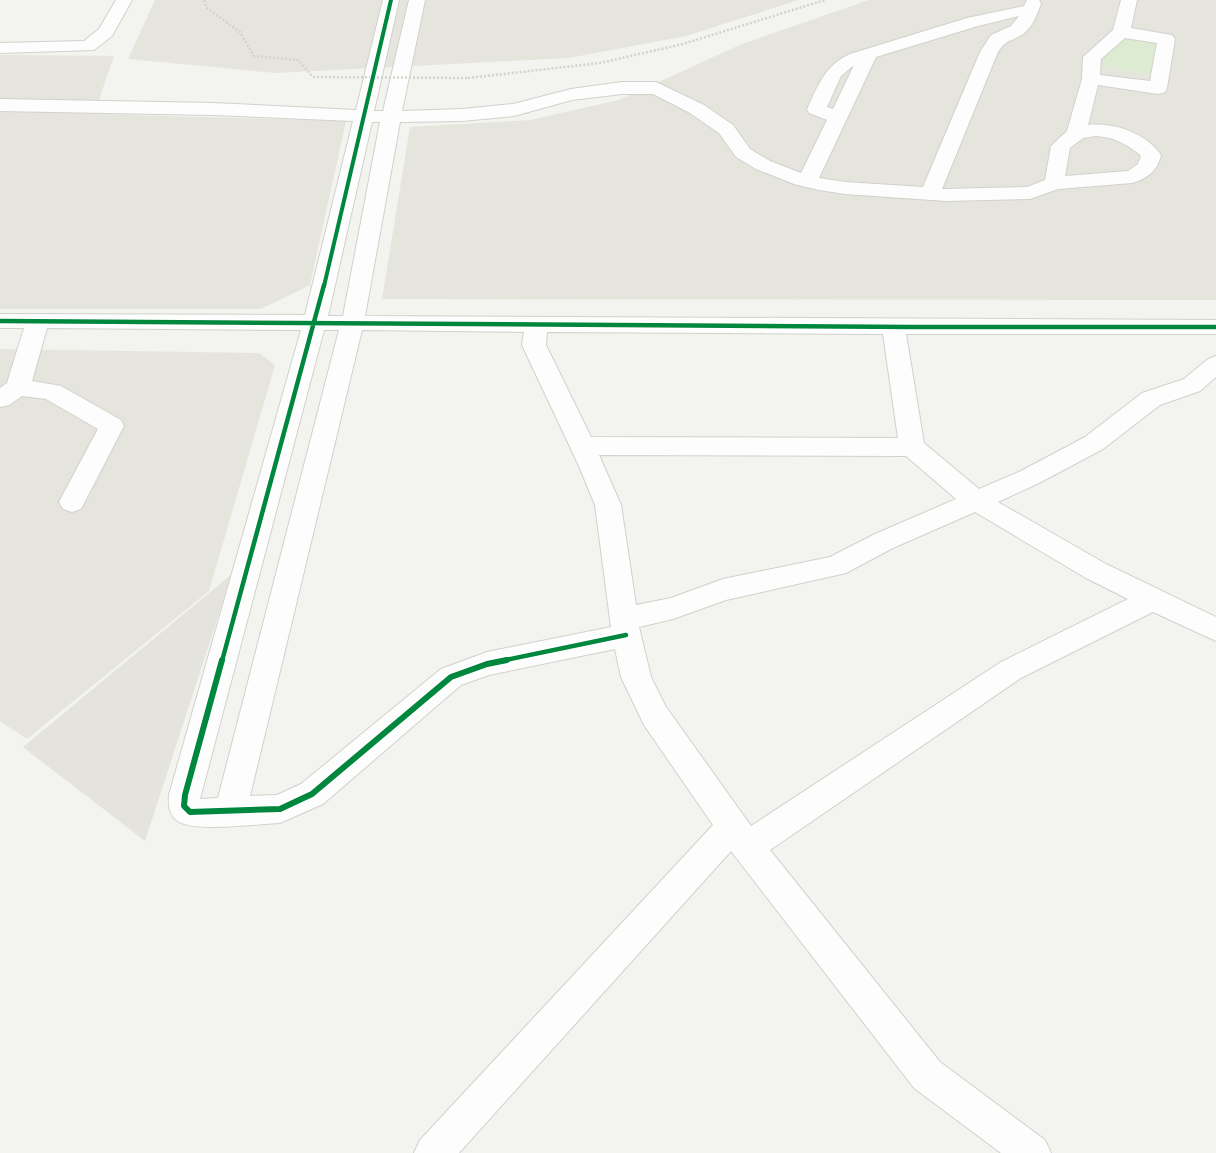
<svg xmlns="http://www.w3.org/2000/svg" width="1216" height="1153" viewBox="0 0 1216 1153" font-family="Manrope,sans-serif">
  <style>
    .residential { fill: #e6e5dd }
    .industrial { fill: #e5e3de }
    .green { fill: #dcebd2 }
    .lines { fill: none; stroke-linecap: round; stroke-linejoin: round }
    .minor-casing { stroke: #d1d1cc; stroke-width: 2 }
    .path { stroke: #d3d2cd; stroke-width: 2.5; stroke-dasharray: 2 2; stroke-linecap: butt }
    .minor { fill: #fdfdfd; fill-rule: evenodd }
    .path-bridge { stroke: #d3d2cd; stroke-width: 2.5; stroke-dasharray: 2 2; stroke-linecap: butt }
    .cycleway-far2-casing { stroke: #fff; stroke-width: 6 }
    .cycleway-far1-casing { stroke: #fff; stroke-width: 8 }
    .cycleway-casing { stroke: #fff; stroke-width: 9 }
    .cycleway-far2 { stroke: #00873e; stroke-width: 4 }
    .cycleway-far1 { stroke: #00873e; stroke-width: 4.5 }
    .cycleway { stroke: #00873e; stroke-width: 6 }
  </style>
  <rect width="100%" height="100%" fill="#f3f3ef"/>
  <path class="residential" d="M155 0H799L686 36 569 58 276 73 128 59Z
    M869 0H1216V300L382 299 410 127 530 120 619 100 742 44Z
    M0 55 114 56 94 114 346 121 310 285 261 309H0Z
    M0 349 259 353 275 365 209 591 27 739 0 721Z"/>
  <path class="industrial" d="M232 574 145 841 23 747Z"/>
  <path class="green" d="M1117 37 1160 43 1156 75 1102 67 1109 45Z"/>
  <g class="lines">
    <g class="minor-casing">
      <path id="minor" d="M116 0H132L112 36 94 50 0 53V43L84 41 99 29Z
        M383 0H399L374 111H383L409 0H425L402 111 462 109 513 104 571 89 622 82H656L704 105 733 125 750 149 770 161 801 173 827 120 809 113 807 109C818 86 825 65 850 54L967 18 1024 6 1027 0H1039L1041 4C1037 14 1033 27 1023 34 1011 42 1006 39 998 52L942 189H946L1027 187 1045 180 1051 146 1067 131 1082 79 1083 57 1113 30 1121 0H1137L1131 28 1172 35 1175 39 1167 88 1165 92 1158 94 1098 85 1088 125C1114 122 1146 133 1161 155 1158 170 1147 179 1132 183L1058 189 1030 199 946 201 845 194 819 190 794 184 756 169 736 157 719 133 690 113 653 94H622L572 100 514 116 462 121 400 122 365 316 1216 320V334H906L924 443 979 489 1021 471 1085 437 1142 393 1184 379 1208 359 1216 356V377L1200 391 1160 405 1103 449 1039 483 998 502 1106 564 1216 617V641L1153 612 1021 678 770 850 940 1062 1045 1140 1051 1153H1001L914 1088 731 851 459 1153H414L420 1140 713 825 644 725 621 677 615 649 489 675 461 685 323 804 280 823C258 824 197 832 179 822 169 816 168 805 169 795L301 330 47 328 32 381 61 386 121 420 124 426 81 509 72 512 63 509 59 502 98 429 46 399 22 396 9 405 0 407V388L7 383 24 328H0V314L305 315 353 121 213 115 0 111V99L213 103 356 110ZM1019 16 1011 26 991 35 980 52 923 187 845 182 819 178 876 57 978 26ZM1125 38 1157 43 1150 81 1100 75 1101 59ZM854 65 833 109 827 107 841 76ZM372 122H380L343 316H328ZM1096 136C1113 137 1128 144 1141 156L1138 164 1128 171 1065 176 1070 148 1083 138ZM324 330H339L218 798 200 799ZM362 330 524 332 522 345 579 466 595 505 611 627 487 652 441 669 301 784 277 795 250 796ZM547 332 883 334 898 438 591 437 546 345ZM599 455 906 456 956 499 875 534 830 557 723 579 671 598 636 605 621 505ZM975 512 1086 578 1128 599 1001 662 751 826 666 707 651 677 639 627 673 619 726 600 846 573 893 548Z"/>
    </g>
    <path class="path" d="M204 0 207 8 240 32 254 56 298 60 313 77
      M468 78 600 63 683 44 825 0"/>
    <use href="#minor" class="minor"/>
    <path class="path-bridge" d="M313 77 468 78"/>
    <g class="cycleway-far2-casing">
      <path id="cycleway-far2" d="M324 286 391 0"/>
    </g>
    <g class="cycleway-far1-casing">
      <path id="cycleway-far1" d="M0 321 912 327H1216
        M222 661 324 285
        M501 661 626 635"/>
    </g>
    <g class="cycleway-casing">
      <path id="cycleway" d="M222 660 185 795 184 806 190 812 280 809 312 794 451 677 487 664 507 660"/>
    </g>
    <use href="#cycleway-far2" class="cycleway-far2"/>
    <use href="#cycleway-far1" class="cycleway-far1"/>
    <use href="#cycleway" class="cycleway"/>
  </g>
</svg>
